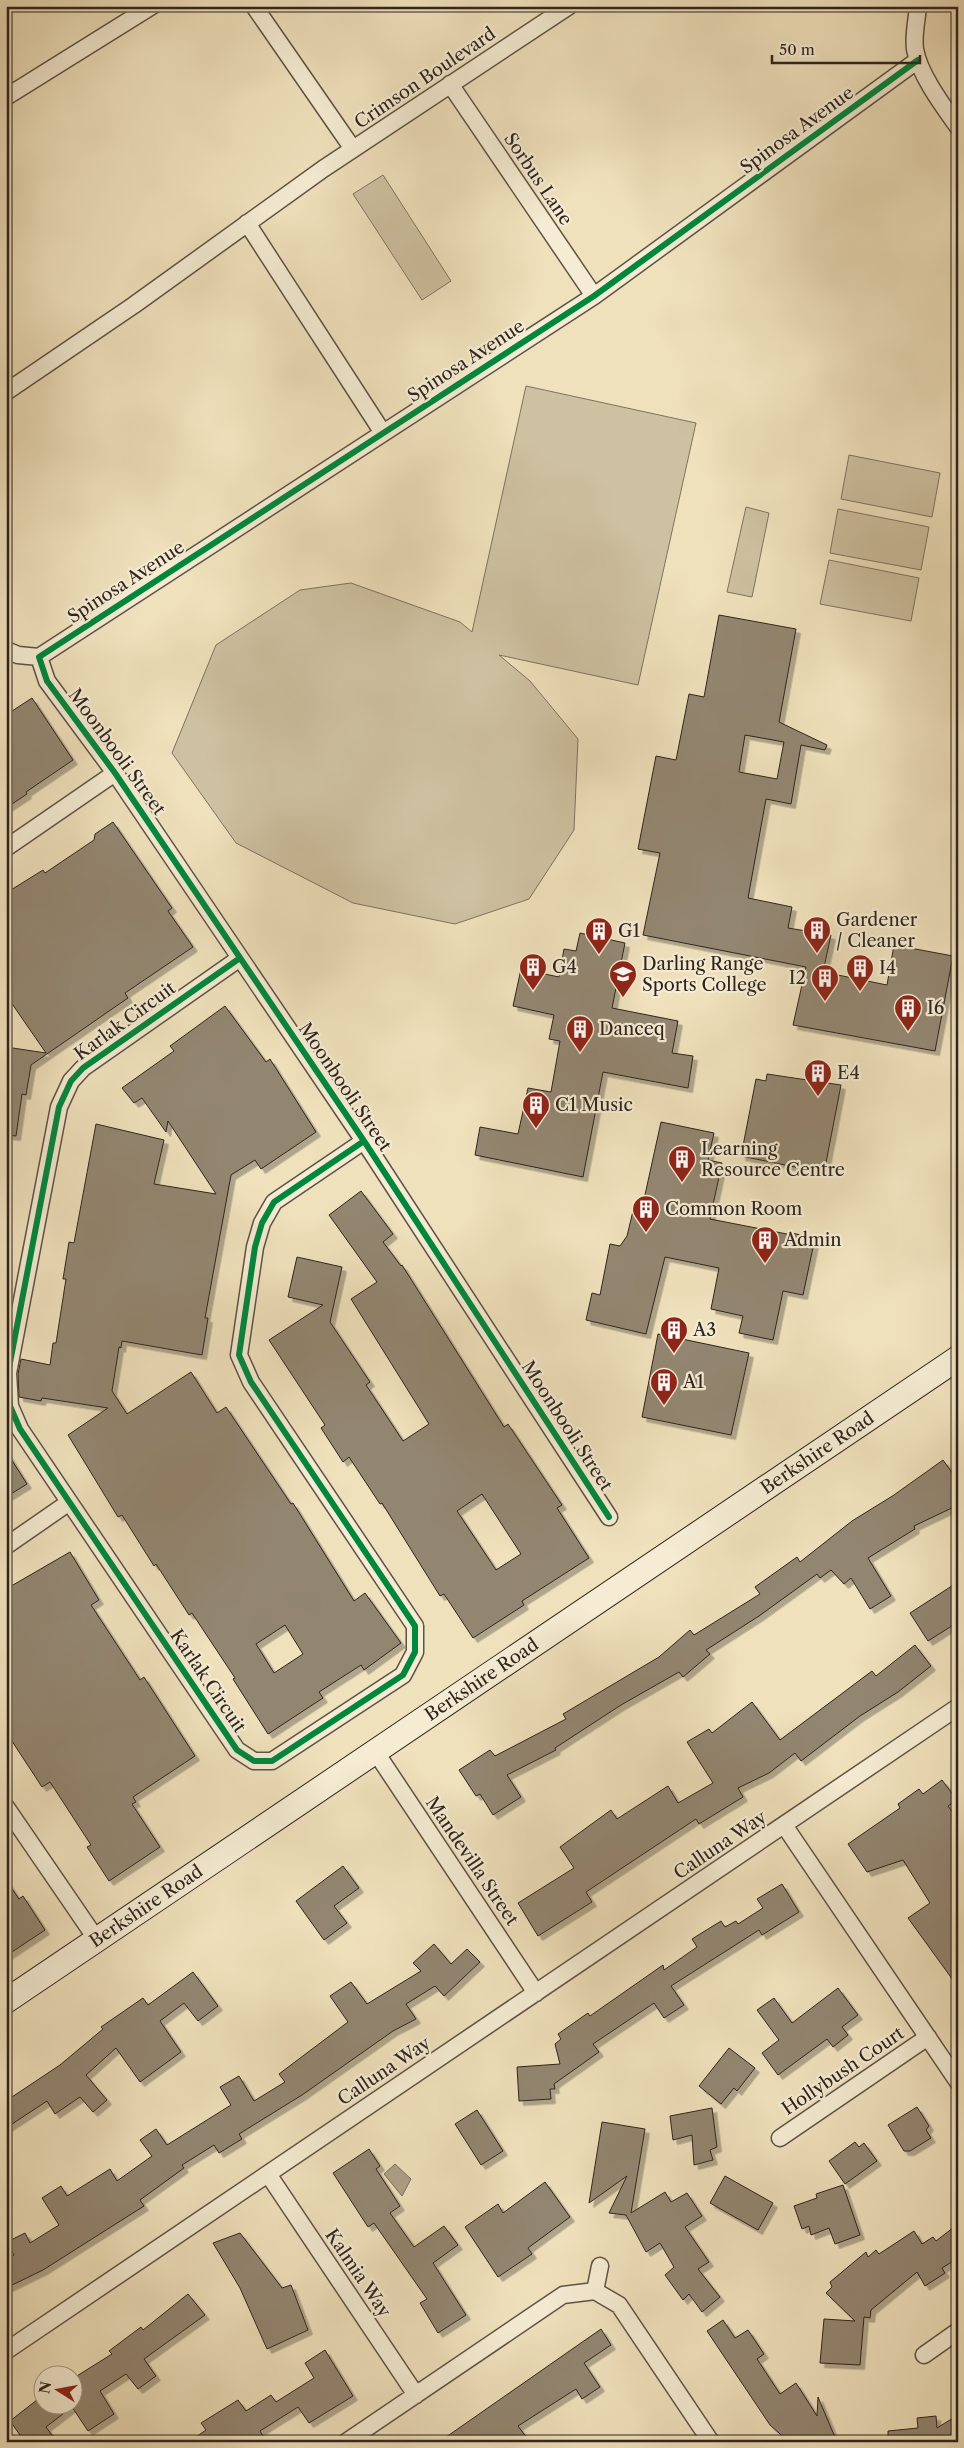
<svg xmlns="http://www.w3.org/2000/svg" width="964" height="2448" viewBox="0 0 964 2448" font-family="'Libre Caslon Text',serif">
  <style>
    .green { fill: #cec1a1; stroke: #7e7260 }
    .water { fill: #aea087; stroke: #7b6e5d }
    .building { fill: #938671; stroke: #2f231f; fill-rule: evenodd; filter: url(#shadow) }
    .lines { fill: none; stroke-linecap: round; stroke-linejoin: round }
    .minor-casing { stroke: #5f5246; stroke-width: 19 }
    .secondary-casing { stroke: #2f231f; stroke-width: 26 }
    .minor { stroke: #f5ecd3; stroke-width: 16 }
    .secondary { stroke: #f5ecd3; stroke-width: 24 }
    .cycleway-casing { stroke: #f5ecd3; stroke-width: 9 }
    .cycleway { stroke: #00873e; stroke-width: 6 }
    .labels { text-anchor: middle; stroke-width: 4.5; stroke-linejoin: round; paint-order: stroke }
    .street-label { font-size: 18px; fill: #2f231f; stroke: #f5ecd3 }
    .poi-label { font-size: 18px; fill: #2f231f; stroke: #f5ecd3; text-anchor: start }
  </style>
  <defs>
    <filter id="shadow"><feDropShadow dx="4.5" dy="4.5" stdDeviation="0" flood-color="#0004"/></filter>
  </defs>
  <rect width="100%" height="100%" fill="#efe1bc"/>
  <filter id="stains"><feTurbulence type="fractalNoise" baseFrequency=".004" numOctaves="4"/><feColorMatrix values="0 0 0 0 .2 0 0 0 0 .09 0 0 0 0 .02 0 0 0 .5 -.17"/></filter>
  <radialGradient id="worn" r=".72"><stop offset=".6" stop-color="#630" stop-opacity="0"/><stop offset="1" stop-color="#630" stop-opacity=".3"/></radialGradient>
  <path class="green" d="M383 175 451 281 422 300 353 194Z
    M526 386 696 423 638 685 499 655 530 681 578 739 574 830 529 899 455 924 353 903 236 843 172 753 216 645 300 590 351 583 460 622 472 632Z
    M849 455 940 473 932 517 841 499Z
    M746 507 769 513 752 597 727 592Z
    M838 509 929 527 921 570 830 553Z
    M829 560 919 578 911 621 820 604Z"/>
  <path class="water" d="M395 2164 411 2179 402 2196 384 2174Z"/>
  <path class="building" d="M719 615 796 629 779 722 827 745 825 750 801 745 791 804 766 799 748 898 792 907 788 928 831 935 823 972 887 985 894 945 953 956 935 1051 793 1025 806 967 643 935 660 853 638 849 656 756 676 760 689 694 704 697ZM745 735 784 742 777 779 739 772Z
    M32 698 73 760 26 792 27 794 6 808V715Z
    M113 822 172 908 168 911 193 947 125 993 128 998 31 1065 26 1095 22 1094 16 1136 6 1135V1047L46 1053 6 995V893L43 870 45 873 94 840 95 834Z
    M580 933 625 943 612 1008 678 1021 672 1053 693 1056 688 1088 603 1072 583 1177 475 1155 480 1127 518 1134 528 1088 551 1092 560 1041 549 1039 554 1015 513 1006 521 969 559 977 564 949 576 951Z
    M225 1006 266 1062 270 1059 316 1132 261 1169 255 1160 231 1175 205 1318H208L202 1355 122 1341 121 1348 119 1347 112 1391 127 1414 191 1372 217 1413 226 1407 291 1504 293 1503 354 1601 365 1593 401 1643 364 1670 361 1665 319 1692 323 1698 268 1734 233 1679 235 1678 192 1613 189 1615 156 1564 154 1566 122 1515 118 1517 68 1435 108 1408 42 1398 41 1401 19 1397 18 1374 21 1359 50 1365 53 1343H56L66 1279H63L69 1242 74 1243 96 1124 164 1140 154 1184 216 1194 168 1121 166 1132 142 1098 134 1103 122 1088 174 1051 170 1046ZM285 1625 303 1654 274 1673 256 1644Z
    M767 1074 841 1085 824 1173 741 1156 756 1079 766 1081Z
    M661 1122 714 1133 708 1160 722 1163 710 1219 792 1235V1233L815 1238 803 1295 783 1291 773 1340 739 1333 743 1316 711 1309 719 1268 665 1257 646 1334 586 1320 592 1293 600 1295 610 1244 620 1246 627 1236 633 1211 641 1213Z
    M361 1191 393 1234 383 1242 401 1266 402 1265 504 1427 508 1424 562 1505 557 1508 589 1558 522 1601 524 1605 473 1638 444 1594 440 1596 382 1503 380 1504 349 1457 343 1462 321 1428 325 1425 269 1340 323 1305 288 1297 297 1257 342 1267 330 1322 370 1382 366 1385 403 1441 429 1424 351 1299 377 1282 329 1215ZM482 1494 521 1554 496 1570 457 1511Z
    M658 1334 749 1353 731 1435 642 1417Z
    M6 1451 27 1484 6 1497Z
    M943 1460 958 1481V1505L914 1526 915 1529 868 1558 891 1596 870 1609 851 1578 844 1584 831 1570 820 1578 817 1574 759 1616 706 1650 710 1654 683 1677 679 1672 621 1705 555 1748 556 1750 507 1775 521 1797 493 1815 480 1794 476 1796 459 1770 490 1750 495 1756 566 1719 563 1714 659 1657 690 1630 694 1635 760 1594 755 1587 797 1557 800 1562 852 1521 894 1495Z
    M70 1552 99 1600 91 1605 140 1680 144 1677 195 1756 133 1797 136 1802 132 1804 160 1847 109 1881 87 1847 91 1845 50 1782 42 1787 6 1732V1589Z
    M958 1582V1622L928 1641 910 1613Z
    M915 1645 931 1666 898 1692 860 1716 801 1761 795 1753 769 1773 738 1788 743 1797 699 1824 696 1819 586 1892 592 1902 538 1936 518 1903 574 1868 560 1847 611 1810 617 1819 668 1786 678 1803 713 1783 687 1742 709 1729 712 1733 752 1702 780 1740 872 1671 876 1676Z
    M942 1780 957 1800 948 1806 958 1820V1987L908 1918 930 1903 903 1860 867 1872 848 1844 900 1808 898 1804 919 1789 923 1794Z
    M343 1866 359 1888 334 1906 347 1923 324 1940 296 1901Z
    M6 1880 19 1899 23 1896 45 1930 6 1956Z
    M782 1884 799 1912 762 1935 759 1930 671 1986 684 2005 664 2018 654 2003 593 2044 599 2052 554 2084 555 2089H550L551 2099 519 2101 517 2067 560 2064 555 2044 561 2039 558 2034 588 2013 590 2016 663 1965 664 1970 697 1947 692 1939 721 1921 725 1927 736 1921 738 1924 763 1908 757 1899Z
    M434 1944 451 1964 467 1949 480 1962 444 1996 435 1986 406 2004 416 2019 393 2031 302 2095 239 2134 242 2139 219 2153 214 2145 182 2165 184 2168 140 2200 144 2206 43 2270 6 2288V2259L14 2255 7 2242 25 2233 30 2243 59 2225 42 2198 61 2186 67 2196 110 2169 117 2181 152 2156 140 2140 156 2129 167 2145 231 2105 220 2087 239 2076 254 2101 285 2082 279 2074 348 2022 330 1996 351 1982 367 2004 421 1971 413 1963Z
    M193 1972 218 2006 198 2021 184 2003 160 2021 181 2052 140 2082 116 2048 86 2075 107 2100 93 2112 80 2097 55 2114 47 2101 6 2128V2101L60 2065 103 2029 101 2027 143 1998 148 2005Z
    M838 1988 858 2015 842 2027 848 2035 833 2047 827 2039 778 2075 762 2053 779 2040 757 2010 774 1998 792 2023Z
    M729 2048 755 2068 737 2091 734 2088 721 2104 699 2086Z
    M917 2107 929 2126 926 2130 931 2138 910 2151H904L888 2125Z
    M712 2108 717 2147 710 2150 713 2160 694 2165 692 2135 673 2140 670 2116Z
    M477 2110 503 2151 481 2165 455 2124Z
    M602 2122 645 2129 631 2213 665 2192 671 2202 687 2193 702 2216 685 2227 709 2262 698 2269 720 2297 702 2312 689 2294 683 2300 665 2275 674 2267 660 2243 646 2252 626 2215 609 2213 627 2176 589 2203Z
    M855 2142 859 2147 864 2143 877 2161 845 2184 829 2161Z
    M369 2149 380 2166 376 2169 400 2206 390 2213 414 2247 444 2226 458 2245 433 2263 466 2315 438 2333 420 2303 427 2299 374 2223 368 2227 333 2173Z
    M725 2176 773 2203 758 2230 710 2203Z
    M545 2182 570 2217 528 2248 532 2254 498 2277 465 2227 498 2204 503 2213Z
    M843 2185 860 2235 835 2244 829 2228 811 2235 809 2226 802 2229 794 2206 817 2198 816 2194Z
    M958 2224V2258L942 2268 945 2273 925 2286 917 2272 871 2310 870 2318 864 2317 860 2365 820 2363 824 2319 855 2321 826 2293 832 2287 830 2282 866 2252 868 2257 876 2250 879 2254 914 2231 922 2244 933 2237 936 2241Z
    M240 2233 282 2288 291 2285 308 2330 267 2349 240 2288 213 2243Z
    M188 2294 205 2315 144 2359 156 2376 138 2389 126 2374 100 2391 114 2414 88 2431 72 2407 46 2427 57 2442H25L10 2421 42 2396V2406H72V2379L112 2354 109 2351 141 2327 143 2330Z
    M723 2320 735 2338 748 2330 764 2354 757 2359 780 2394 796 2383 817 2416 818 2397 837 2442H789L770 2425 707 2331Z
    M601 2329 611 2345 584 2363 600 2387 582 2399 576 2389 518 2426 530 2442H439Z
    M325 2350 353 2396 309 2423 298 2407 260 2431 267 2442H189L206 2430 201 2423 238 2400 246 2411 271 2395 276 2402 314 2378 305 2363Z
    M958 2415V2435L947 2442H888V2431L918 2428 917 2418 936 2416 937 2428Z"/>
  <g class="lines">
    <g class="minor-casing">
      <path id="minor" d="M254 6 353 149
        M918 6C917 20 913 35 915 49 919 74 943 106 958 127
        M450 84 594 296
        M6 97 152 6
        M247 223 383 433
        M6 392 134 305 323 169 569 6
        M6 650 18 655 39 657
        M6 848 115 773
        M240 958 83 1068 71 1081 59 1107 8 1373 10 1406 20 1429 237 1750 254 1761H272L403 1675 415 1652V1626L251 1382 239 1355 255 1247 262 1223 274 1202 364 1141
        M609 1517 364 1141 115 773 47 681 39 657 594 296 918 60
        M6 1546 68 1503
        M375 1751 536 1993
        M6 1807 97 1940
        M784 1825 958 2082
        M780 2138 928 2037
        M268 2174 416 2395
        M595 2291 600 2266
        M6 2351 958 1707
        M924 2355 958 2331
        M346 2442 563 2295 595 2291 619 2305 711 2442"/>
    </g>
    <g class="secondary-casing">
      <g id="secondary">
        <path id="s1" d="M6 2001 958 1358"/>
      </g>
    </g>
    <use href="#minor" class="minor"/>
    <use href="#secondary" class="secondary"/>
    <g class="cycleway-casing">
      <path id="cycleway" d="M240 958 83 1068 71 1081 59 1107 8 1373 10 1406 20 1429 237 1750 254 1761H272L403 1675 415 1652V1626L251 1382 239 1355 255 1247 262 1223 274 1202 364 1141
        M609 1517 364 1141 115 773 47 681 39 657 594 296 918 60"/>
    </g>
    <use href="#cycleway" class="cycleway"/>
  </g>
  <defs>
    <g id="building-pin" transform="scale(1.4375)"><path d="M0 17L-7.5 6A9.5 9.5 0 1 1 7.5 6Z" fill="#8f2418" stroke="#f5ecd3"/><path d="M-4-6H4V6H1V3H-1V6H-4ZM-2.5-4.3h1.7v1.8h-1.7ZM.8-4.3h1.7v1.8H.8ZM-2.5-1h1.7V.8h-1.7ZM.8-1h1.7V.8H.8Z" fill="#fff"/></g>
    <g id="school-pin" transform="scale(1.4375)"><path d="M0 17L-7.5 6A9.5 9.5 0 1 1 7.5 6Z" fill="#8f2418" stroke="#f5ecd3"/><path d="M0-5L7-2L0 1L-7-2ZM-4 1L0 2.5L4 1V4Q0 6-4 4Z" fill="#fff"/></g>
  </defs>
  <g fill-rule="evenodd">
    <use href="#building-pin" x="817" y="930"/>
    <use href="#building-pin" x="599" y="931"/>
    <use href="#building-pin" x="533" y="967"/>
    <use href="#building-pin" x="860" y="968"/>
    <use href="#school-pin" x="623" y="974"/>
    <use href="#building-pin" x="825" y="978"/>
    <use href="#building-pin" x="908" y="1008"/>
    <use href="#building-pin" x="580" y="1029"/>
    <use href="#building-pin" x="818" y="1073"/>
    <use href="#building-pin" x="536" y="1105"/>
    <use href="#building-pin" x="682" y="1159"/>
    <use href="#building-pin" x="646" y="1209"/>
    <use href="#building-pin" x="765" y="1240"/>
    <use href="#building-pin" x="674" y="1330"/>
    <use href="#building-pin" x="664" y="1382"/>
  </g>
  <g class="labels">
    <g class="street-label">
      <text transform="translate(425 78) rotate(-34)" y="6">Crimson Boulevard</text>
      <text transform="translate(797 130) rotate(-36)" y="6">Spinosa Avenue</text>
      <text transform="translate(538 179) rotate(56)" y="6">Sorbus Lane</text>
      <text transform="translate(466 361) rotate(-33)" y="6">Spinosa Avenue</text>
      <text transform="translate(126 582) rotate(-33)" y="6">Spinosa Avenue</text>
      <text transform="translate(117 752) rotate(54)" y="6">Moonbooli Street</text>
      <text transform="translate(125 1021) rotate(-36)" y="6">Karlak Circuit</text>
      <text transform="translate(345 1087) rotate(56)" y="6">Moonbooli Street</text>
      <text transform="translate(567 1426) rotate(57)" y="6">Moonbooli Street</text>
      <text dy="6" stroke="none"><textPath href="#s1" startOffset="979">Berkshire Road</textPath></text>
      <text dy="6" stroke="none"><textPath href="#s1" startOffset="574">Berkshire Road</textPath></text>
      <text transform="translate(208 1681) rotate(56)" y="6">Karlak Circuit</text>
      <text transform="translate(720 1845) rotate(-34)" y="6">Calluna Way</text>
      <text transform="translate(472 1861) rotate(56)" y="6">Mandevilla Street</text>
      <text dy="6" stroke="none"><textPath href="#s1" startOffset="169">Berkshire Road</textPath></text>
      <text transform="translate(384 2071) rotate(-34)" y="6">Calluna Way</text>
      <text transform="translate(843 2071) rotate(-34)" y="6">Hollybush Court</text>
      <text transform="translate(358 2273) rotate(56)" y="6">Kalmia Way</text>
    </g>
    <g class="poi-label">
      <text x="836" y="926">Gardener<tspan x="836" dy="21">/ Cleaner</tspan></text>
      <text x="618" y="937">G1</text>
      <text x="642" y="970">Darling Range<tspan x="642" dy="21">Sports College</tspan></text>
      <text x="552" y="973">G4</text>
      <text x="879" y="974">I4</text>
      <text x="806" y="984" text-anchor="end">I2</text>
      <text x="927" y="1014">I6</text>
      <text x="599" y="1035">Danceq</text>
      <text x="837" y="1079">E4</text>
      <text x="555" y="1111">C1 Music</text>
      <text x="701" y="1155">Learning<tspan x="701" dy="21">Resource Centre</tspan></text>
      <text x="665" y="1215">Common Room</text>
      <text x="784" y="1246">Admin</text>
      <text x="693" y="1336">A3</text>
      <text x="683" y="1388">A1</text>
    </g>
  </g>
  <rect width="964" height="2448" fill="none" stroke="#efe1bc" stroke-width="25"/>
  <rect x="8" y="8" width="949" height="2433" fill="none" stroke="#2f231f" stroke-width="2.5"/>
  <rect x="12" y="12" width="939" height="2423" fill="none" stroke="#2f231f"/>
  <g transform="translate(58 2390) rotate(281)"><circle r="24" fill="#f5ecd3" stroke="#a69c8b"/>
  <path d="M0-4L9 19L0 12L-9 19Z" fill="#8f2418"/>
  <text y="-8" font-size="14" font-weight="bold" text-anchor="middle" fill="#2f231f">N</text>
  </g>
  <path d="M772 55v8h148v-8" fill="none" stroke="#2f231f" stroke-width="2.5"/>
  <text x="779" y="55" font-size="15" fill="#2f231f" stroke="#f5ecd3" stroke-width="4" paint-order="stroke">50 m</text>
  <rect width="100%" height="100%" filter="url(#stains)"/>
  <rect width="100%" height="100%" fill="url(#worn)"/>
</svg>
